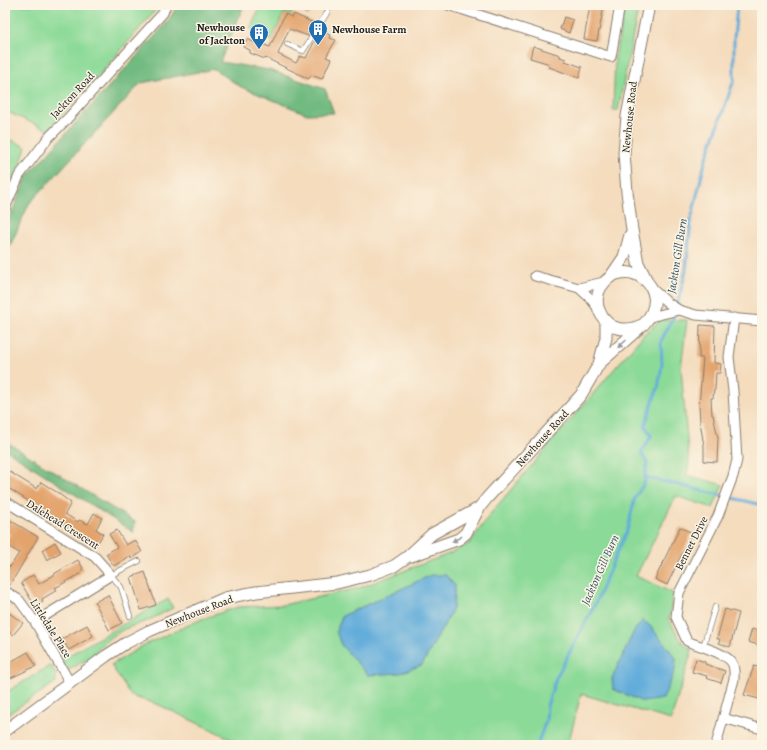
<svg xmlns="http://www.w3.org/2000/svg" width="767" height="750" viewBox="0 0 767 750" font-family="Alegreya,serif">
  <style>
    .green { fill: #8cda98; stroke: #547b5a }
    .forest { fill: #71ba80; stroke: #466b4e }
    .water { fill: #61acda; stroke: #3e647b }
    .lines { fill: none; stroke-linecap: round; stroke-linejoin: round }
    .stream { stroke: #61acda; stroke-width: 3 }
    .building { fill: #e3a36c }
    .service-casing { stroke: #887c6c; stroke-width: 6 }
    .minor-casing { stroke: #887c6c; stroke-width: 11 }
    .tertiary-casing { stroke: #887c6c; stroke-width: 13 }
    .service { stroke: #fff; stroke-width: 4.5 }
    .minor { stroke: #fff; stroke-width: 9 }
    .tertiary { stroke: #fff; stroke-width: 11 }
    .oneway { fill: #999 }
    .labels { text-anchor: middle; stroke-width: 3; stroke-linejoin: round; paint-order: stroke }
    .poi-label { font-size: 11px; font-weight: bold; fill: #1c1c1c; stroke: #fcf5e5; text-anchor: end }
    .street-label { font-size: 11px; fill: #1c1c1c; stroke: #fcf5e5 }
    .water-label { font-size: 12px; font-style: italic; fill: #385668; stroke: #fcf5e5 }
  </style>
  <rect width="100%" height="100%" fill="#fcf5e5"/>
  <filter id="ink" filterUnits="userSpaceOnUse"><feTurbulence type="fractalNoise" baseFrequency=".025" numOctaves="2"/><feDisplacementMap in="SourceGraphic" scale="8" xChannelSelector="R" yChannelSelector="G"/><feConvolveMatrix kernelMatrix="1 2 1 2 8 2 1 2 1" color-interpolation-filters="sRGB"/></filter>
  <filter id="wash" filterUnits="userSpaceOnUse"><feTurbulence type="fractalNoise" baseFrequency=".012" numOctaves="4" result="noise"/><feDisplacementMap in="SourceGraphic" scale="16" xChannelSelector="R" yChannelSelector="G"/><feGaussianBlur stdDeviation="0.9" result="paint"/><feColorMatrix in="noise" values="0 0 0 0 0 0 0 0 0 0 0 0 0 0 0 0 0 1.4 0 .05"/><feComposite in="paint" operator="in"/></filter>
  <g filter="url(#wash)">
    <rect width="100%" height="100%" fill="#f4dcbd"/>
    <path class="green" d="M5 5H160L95 80 48 130 5 111Z
      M262 5H313L308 15 296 6 291 15 284 13 271 41 250 28Z
      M626 5H639L618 110 613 111 615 56Z
      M5 137 26 147 23 156 5 196Z
      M661 320H687L681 368 689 462 687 475 723 485 713 508 676 496 636 576 673 593 669 620 682 642 692 650 671 720 581 694 568 745H244L157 704 131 696 111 665 146 644 202 619 238 607 283 605 359 588 451 553 470 543 491 513 645 333Z
      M168 599 173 608 147 621 124 629 109 638 91 657 67 671 60 660Z
      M51 665 56 675V682L5 716V693Z"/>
    <path class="forest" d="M178 5H244L220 62 269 70 325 89 334 113 307 114 241 87 214 69 141 83 29 204 5 257V228L27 176 166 24Z
      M5 441 135 522 133 532 5 449Z"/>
    <path class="water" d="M431 575H446L455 586 453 609 422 665 400 673 368 675 341 645 336 631 342 616Z
      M643 620 651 627 676 658 675 670 663 699 643 702 613 689 612 678 634 631Z"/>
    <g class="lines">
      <path class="stream" d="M677 306 686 270 691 220 705 162 734 80V39L737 5
        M645 477 762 505
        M537 745 546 721 547 706 556 678 596 602 619 548 628 528 635 497 644 484 647 463 641 453 651 436 645 425 652 404 658 388 662 365 661 341 675 314"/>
    </g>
    <g id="blocks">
      <path class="building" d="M590 5H604L597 41 584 39Z
        M285 14 292 17 294 14 314 23 312 28 313 29 308 36 289 29 278 54 296 63 300 56 306 58 320 31 330 35 329 38 336 40 326 57 331 59 322 79 311 75 309 79 266 58 265 59 250 53V50L243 47 247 39 260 45 261 44 270 47Z
        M564 17 573 20 569 33 560 29Z
        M533 46 560 55V57L566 59 565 61 582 67 579 78 549 67 550 64 530 58Z
        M700 325 715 326 714 363 721 364 720 373H716L715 390H714L713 398H711L712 415H713L718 438 717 462 704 461V446L700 422 699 406 703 358H699Z
        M5 469 37 489 41 482 58 493 71 503 65 514 78 522 79 520 88 524 94 513 102 518 96 529 103 534 96 546 31 507 33 504 5 486Z
        M5 517 38 537 10 585 5 582V563L10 567 19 553 5 544 10 534 5 531Z
        M680 527 692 533 667 585 655 579Z
        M117 530 126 545 135 540 142 552 131 559 130 556 114 566 106 554 117 547 109 534Z
        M55 542 61 552 47 560 42 550Z
        M78 560 83 568 80 574 55 588 57 590 42 599 43 601 35 606 21 583 33 575 39 584 54 575V574Z
        M145 572 156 605 141 610 131 577Z
        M108 595 122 623 109 630 95 602Z
        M725 609 739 613 730 647 719 643 720 639H717Z
        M5 610 23 623 13 635 5 629Z
        M87 625 93 636 69 650 62 639Z
        M752 629 762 632V646L748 642Z
        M28 652 36 666 11 678 5 665Z
        M696 659 705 662V664L725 671 721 683 706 678 707 676 692 672Z
        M754 666 762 668V686L759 699 744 695Z"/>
    </g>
  </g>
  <g filter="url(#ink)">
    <use href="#blocks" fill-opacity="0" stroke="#887c6c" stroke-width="1"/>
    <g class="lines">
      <g class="service-casing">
        <path id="service" d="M287 44 303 51 327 13 330 5
          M130 616 121 587 111 575 139 561
          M703 647 715 607"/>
      </g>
      <g class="minor-casing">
        <path id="minor" d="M448 5 611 57 620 5
          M5 208 19 176 49 137 67 119 163 13 166 5
          M535 276 579 288 590 298 598 308
          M579 288 604 282
          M652 289 668 303 679 310 696 315 762 321
          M650 317 679 310
          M5 501 95 557 111 575 35 622
          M5 591 19 600 35 622 70 683
          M723 718 762 729
          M716 745 734 679C734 674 735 668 732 663 727 653 698 646 687 641L676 617 679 593 718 516 733 476 737 460 733 391 729 357 734 318"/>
      </g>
      <g class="tertiary-casing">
        <path id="tertiary" d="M611 276 624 257 630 235
          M647 281 638 263 632 230 627 192 624 153 627 116 649 5
          M599 364 644 324C677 287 623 252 601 287 597 293 596 303 599 310 607 331 626 333 644 324
          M411 556 459 539 466 533 479 508 487 498 581 395 599 364 606 338V321
          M5 731 106 656 126 643 149 631 225 598 256 592 337 583 370 575 394 566 407 557 432 534 479 508"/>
      </g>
      <use href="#service" class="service"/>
      <use href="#minor" class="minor"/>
      <use href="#tertiary" class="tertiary"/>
    </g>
    <defs><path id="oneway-solid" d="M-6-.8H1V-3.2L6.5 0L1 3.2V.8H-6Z"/></defs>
    <g class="oneway">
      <use href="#oneway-solid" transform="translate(622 344) rotate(138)"/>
      <use href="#oneway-solid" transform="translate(457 539) rotate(151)"/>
    </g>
  </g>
  <defs>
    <g id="building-pin" transform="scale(1)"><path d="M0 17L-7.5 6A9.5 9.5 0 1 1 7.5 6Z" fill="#1f6fb2" stroke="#fcf5e5"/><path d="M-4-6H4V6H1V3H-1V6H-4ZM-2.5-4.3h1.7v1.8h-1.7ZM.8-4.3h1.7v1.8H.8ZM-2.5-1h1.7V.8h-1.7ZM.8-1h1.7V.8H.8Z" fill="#fff"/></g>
  </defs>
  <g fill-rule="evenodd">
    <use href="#building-pin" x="318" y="29"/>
    <use href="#building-pin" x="259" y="33"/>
  </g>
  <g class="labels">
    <g class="poi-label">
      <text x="245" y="31">Newhouse<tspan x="245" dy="13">of Jackton</tspan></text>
      <text x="332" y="33" text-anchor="start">Newhouse Farm</text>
    </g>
    <g class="street-label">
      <text transform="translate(72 95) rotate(-47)" y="4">Jackton Road</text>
      <text transform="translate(629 117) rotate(-84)" y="4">Newhouse Road</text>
      <text transform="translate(542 438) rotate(-48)" y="4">Newhouse Road</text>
      <text transform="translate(63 524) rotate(32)" y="4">Dalehead Crescent</text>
      <text transform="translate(691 543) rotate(-63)" y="4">Bennet Drive</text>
      <text transform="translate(199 611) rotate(-21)" y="4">Newhouse Road</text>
      <text transform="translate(51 628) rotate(58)" y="4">Littledale Place</text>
    </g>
    <g class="water-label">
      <text transform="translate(677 256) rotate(-81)" y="4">Jackton Gill Burn</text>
      <text transform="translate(600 570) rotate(-66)" y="4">Jackton Gill Burn</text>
    </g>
  </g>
  <rect width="767" height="750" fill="none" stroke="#fcf5e5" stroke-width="20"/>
</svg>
